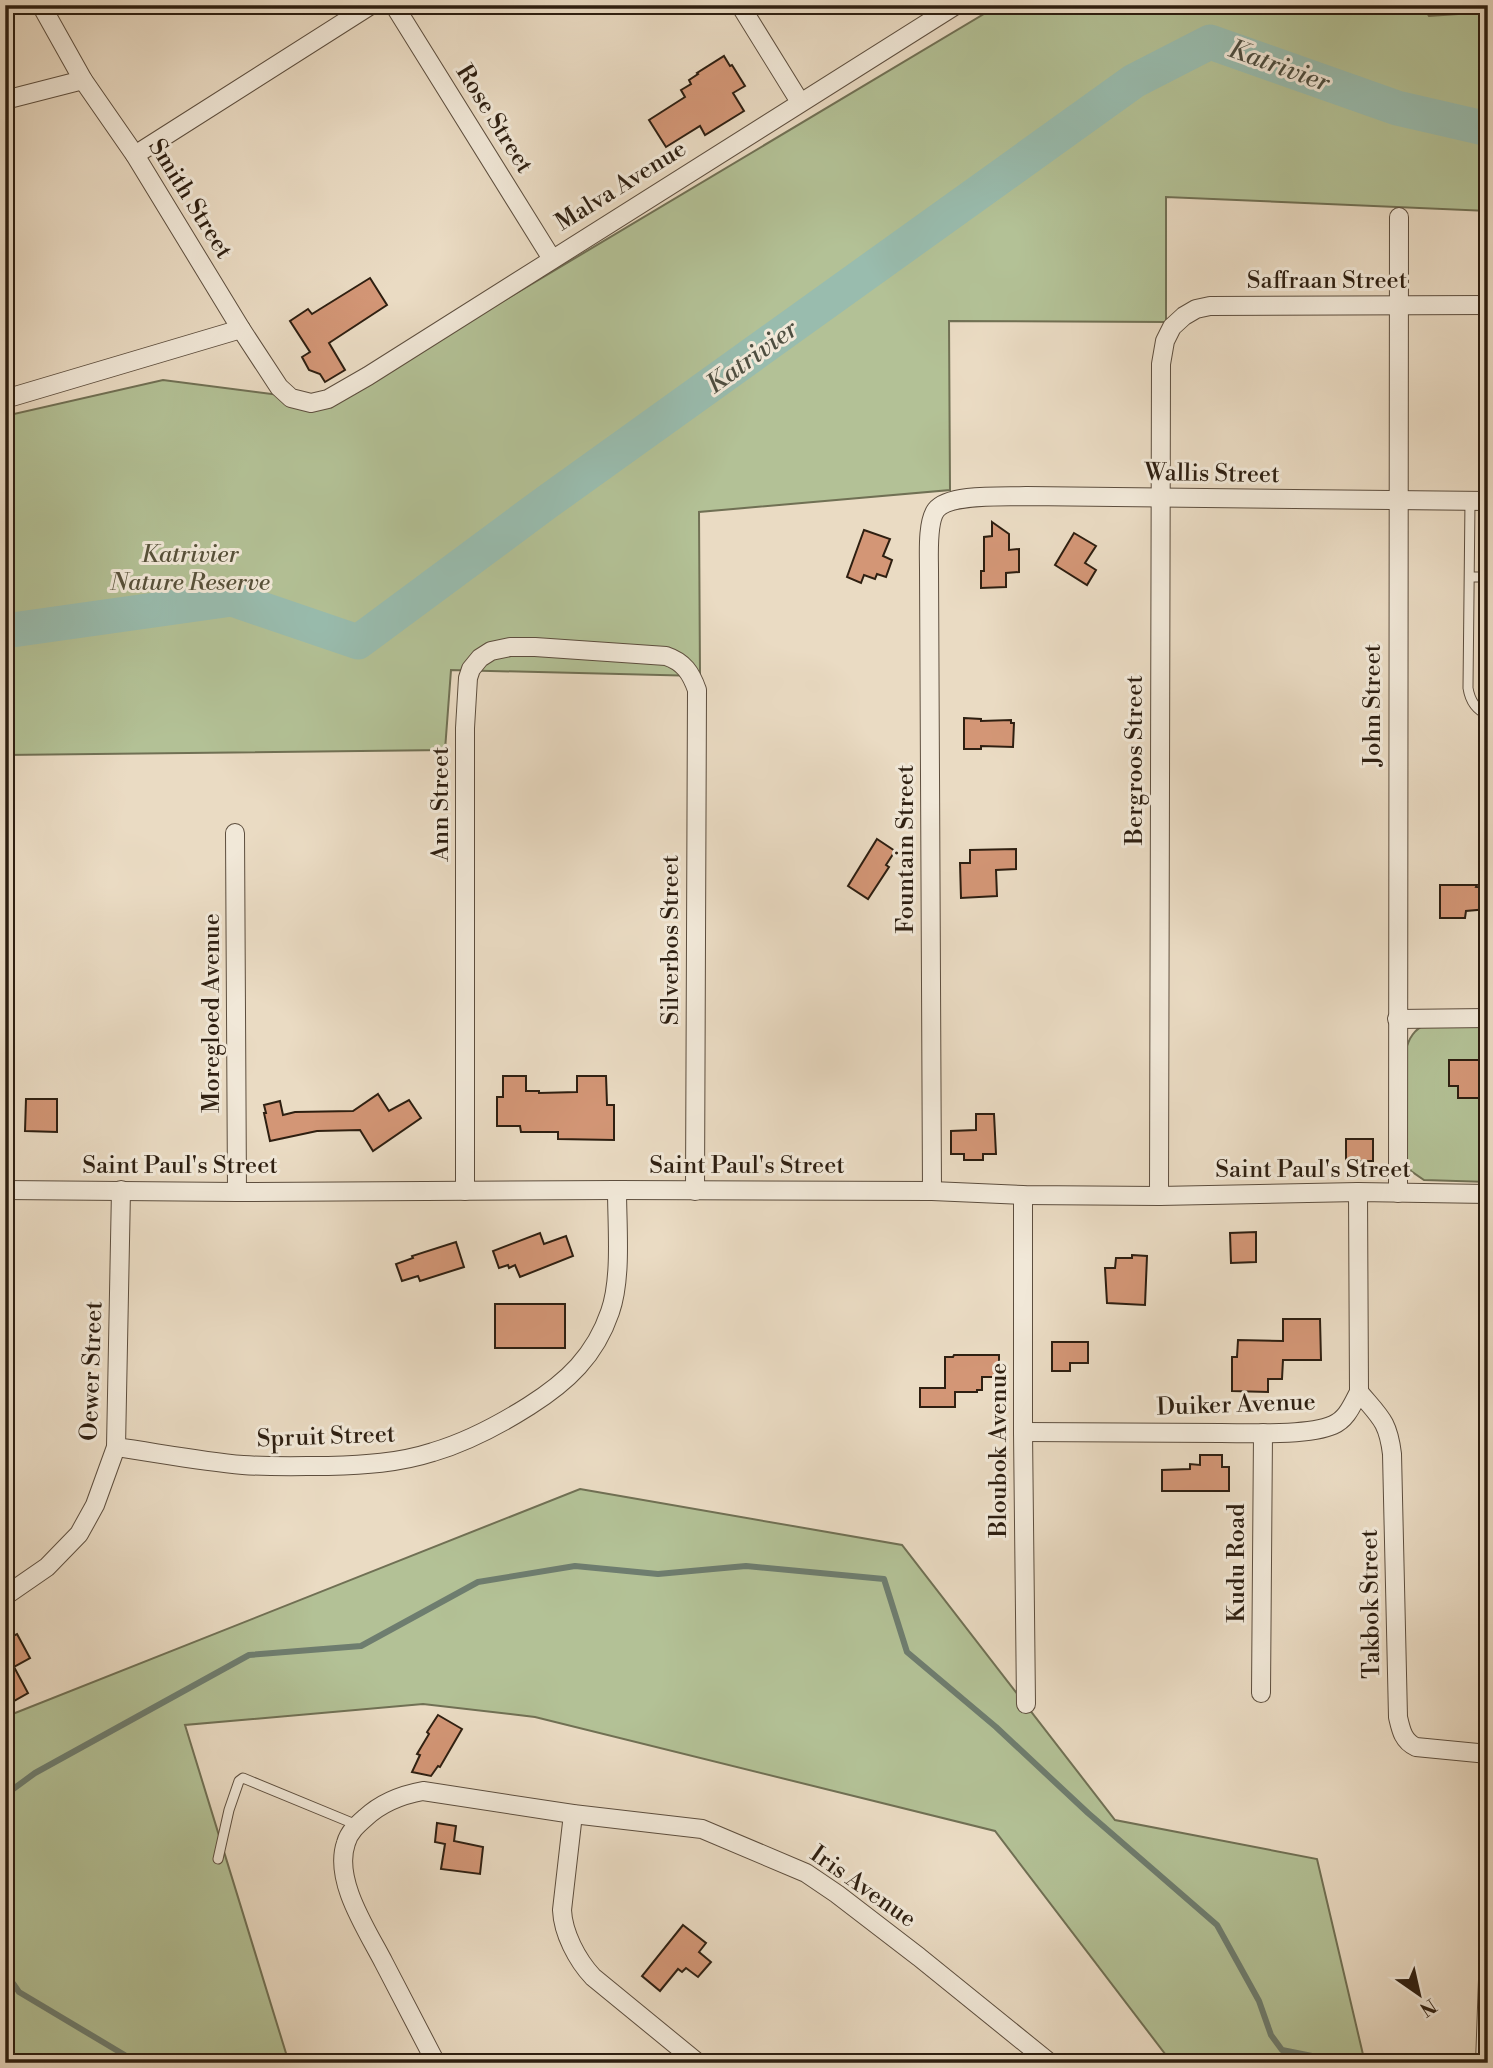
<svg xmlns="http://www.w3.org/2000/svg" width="1493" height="2068" font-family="'Libre Bodoni',serif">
  <rect width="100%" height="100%" fill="#eadbc3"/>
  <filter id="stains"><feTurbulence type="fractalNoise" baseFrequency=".00286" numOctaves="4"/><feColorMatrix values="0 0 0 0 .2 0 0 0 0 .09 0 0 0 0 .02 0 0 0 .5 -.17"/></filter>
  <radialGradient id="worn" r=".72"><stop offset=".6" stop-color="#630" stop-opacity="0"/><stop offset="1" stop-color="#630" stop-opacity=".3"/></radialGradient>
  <!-- green -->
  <g fill="#b3c196" stroke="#707054" stroke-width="2">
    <polygon points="999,5 1422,5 1429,16 1488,12 1488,211 1166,197 1166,322 949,321 950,490 699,512 700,676 451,670 445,750 5,755 5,416 163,380 334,402"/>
    <path d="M1428 1023H1488V1182L1424 1180 1411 1171 1407 1160V1046C1411 1034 1417 1028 1428 1023Z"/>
    <polygon points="580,1489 902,1545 1115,1820 1317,1859 1365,2063 1172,2063 995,1831 535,1717 423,1704 185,1725 289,2063 5,2063 5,1717"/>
  </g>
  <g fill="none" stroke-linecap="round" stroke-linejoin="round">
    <!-- stream -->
    <g stroke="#6e7d6f" stroke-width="6">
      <polyline points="5,1795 35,1773 249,1655 361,1646 478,1582 575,1566 658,1574 746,1566 884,1579 907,1652 996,1727 1088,1813 1217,1925 1259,2001 1271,2035 1282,2050 1312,2056 1321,2063"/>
      <polyline points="5,1972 19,1992 138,2063"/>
    </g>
    <!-- river -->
    <polyline stroke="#99bcae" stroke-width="35" points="5,631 232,599 358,642 547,502 1134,81 1210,42 1397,108 1488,129"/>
  </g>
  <!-- building -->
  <g fill="#d39676" stroke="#2e1f11" stroke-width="2">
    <polygon points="724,56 730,66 732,65 745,86 733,93 744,111 705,135 700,126 666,147 649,120 685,97 681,90 691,84 689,80 698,74 697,73"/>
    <polygon points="370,278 387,305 329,343 345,370 325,382 320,374 309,370 302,357 310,352 290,321 308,309 312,314"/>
    <polygon points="992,522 1009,534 1009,550 1019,549 1019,572 1006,573 1006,587 981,588 981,571 984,571 984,537 992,536"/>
    <polygon points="864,530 890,539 883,556 892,560 886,577 877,574 875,579 864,575 861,583 847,577"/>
    <polygon points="1074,533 1096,546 1085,563 1096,570 1087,585 1055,565"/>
    <polygon points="964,718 981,719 981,721 1011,720 1011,723 1014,723 1013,747 981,746 981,749 964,749"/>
    <polygon points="877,839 895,851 886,865 889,867 868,899 848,886"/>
    <polygon points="1016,849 1016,869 996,870 997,896 961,898 960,863 970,863 970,850"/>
    <polygon points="1440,885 1477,885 1476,887 1488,888 1488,909 1466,911 1465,918 1440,918"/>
    <polygon points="1449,1060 1488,1060 1488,1098 1458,1098 1458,1086 1449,1086"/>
    <polygon points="503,1076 526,1076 526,1091 539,1091 539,1093 577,1092 577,1076 606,1076 607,1105 614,1105 614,1140 558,1139 558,1132 521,1132 520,1126 497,1126 497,1097 503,1097"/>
    <polygon points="378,1094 389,1111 409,1100 421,1118 373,1151 360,1130 317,1131 270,1141 264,1113 266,1113 264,1105 280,1101 283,1115 295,1112 353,1111"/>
    <polygon points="26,1099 57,1099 57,1132 25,1131"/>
    <polygon points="976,1114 994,1114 996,1154 983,1154 983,1160 964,1160 964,1154 951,1154 951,1131 976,1130"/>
    <rect x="1346" y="1139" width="27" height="22"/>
    <polygon points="1256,1232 1256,1262 1231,1263 1230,1233"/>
    <polygon points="540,1233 544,1244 566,1236 573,1256 520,1277 515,1265 509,1268 508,1265 499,1268 493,1251"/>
    <polygon points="456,1242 464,1267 420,1281 418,1276 402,1281 396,1264 413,1258 412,1256"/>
    <polygon points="1132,1255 1147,1256 1145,1305 1107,1303 1105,1268 1115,1268 1116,1258 1132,1258"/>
    <rect x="495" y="1304" width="70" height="44"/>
    <polygon points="1283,1319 1320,1319 1321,1360 1283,1360 1282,1379 1268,1379 1268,1392 1232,1391 1232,1357 1237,1357 1238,1340 1283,1341"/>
    <polygon points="1052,1342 1088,1342 1088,1363 1070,1363 1070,1371 1052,1371"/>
    <polygon points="954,1355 999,1355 999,1377 982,1377 982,1390 977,1390 977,1392 955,1392 955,1407 920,1407 920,1388 945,1388 945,1357 953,1357"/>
    <polygon points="1200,1455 1222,1455 1222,1467 1229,1467 1229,1491 1162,1491 1162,1470 1190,1469 1190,1464 1200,1465"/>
    <polygon points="17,1634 30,1658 14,1667 28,1693 5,1706 5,1640"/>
    <polygon points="438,1715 462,1729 440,1767 438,1766 431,1776 412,1772 420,1755 417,1754 429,1734 427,1732"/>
    <polygon points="437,1823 456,1826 454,1841 483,1847 480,1874 441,1869 445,1844 435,1842"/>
    <polygon points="683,1925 706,1943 699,1952 711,1962 698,1977 686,1968 682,1972 678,1969 660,1991 642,1976"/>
  </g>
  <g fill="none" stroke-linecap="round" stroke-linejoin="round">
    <!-- lane casing -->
    <g stroke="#5d4e3e" stroke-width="11">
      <g id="lane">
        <path d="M1470 501 1468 688C1470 701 1476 710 1488 715"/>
        <polyline points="1470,577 1488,577"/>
        <polyline points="218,1859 229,1810 239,1781 243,1778 357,1825"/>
      </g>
    </g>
    <!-- street casing -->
    <g stroke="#5d4e3e" stroke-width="20">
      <g id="street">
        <polyline points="41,5 83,80 135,155 241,329 279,387 291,398 311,403 328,399 368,376 956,5"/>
        <polyline points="394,5 552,259"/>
        <polyline points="740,5 800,102"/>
        <polyline points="5,100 83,80"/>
        <polyline points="135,155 371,5"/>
        <polyline points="5,399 241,329"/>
        <polyline points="235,833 237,1192"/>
        <polyline points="1397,1019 1488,1018"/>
        <polyline points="5,1190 237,1192 617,1190 932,1191 1023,1195 1159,1196 1358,1192 1488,1194"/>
        <path d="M465 1191V728L468 678 471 669 480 658 491 651 510 647H535L666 656C684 662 691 673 697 690L695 1191"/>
        <path d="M932 1191 929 569C929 554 927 522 936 510 949 493 1005 497 1026 496L1488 501"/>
        <polyline points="1398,1193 1399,217"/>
        <polyline points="1023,1195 1023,1432 1026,1704"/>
        <polyline points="1159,1196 1161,364 1165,341 1172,327 1184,316 1196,309 1210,306 1488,305"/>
        <path d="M1359 1392C1380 1417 1388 1421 1392 1454L1398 1717C1401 1730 1403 1741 1416 1747L1488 1754"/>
        <path d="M1023 1432C1089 1432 1155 1433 1221 1433 1249 1433 1308 1436 1333 1425 1347 1419 1352 1405 1359 1392L1358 1192"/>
        <path d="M116 1447C158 1453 200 1461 243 1465 271 1467 300 1466 328 1466 364 1465 399 1463 433 1452 467 1442 499 1425 529 1406 567 1382 595 1356 610 1312 622 1278 617 1226 617 1190"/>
        <polyline points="5,1596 47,1567 79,1534 95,1505 116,1447 121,1190"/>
        <polyline points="1261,1693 1263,1433"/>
        <path d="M573 1814 562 1910C563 1933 577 1960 593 1977L698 2063"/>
        <path d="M436 2063C418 2029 401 1996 384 1963 367 1930 333 1880 346 1843 349 1832 357 1825 365 1818 381 1803 401 1795 423 1791L573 1814 702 1829 806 1873 837 1894 919 1957 1050 2063"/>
        <polyline points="1485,2063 1488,1980"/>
      </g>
    </g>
    <!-- lane -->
    <use href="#lane" stroke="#f1e8d8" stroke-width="9"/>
    <!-- street -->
    <use href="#street" stroke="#f1e8d8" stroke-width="18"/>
  </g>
  <g text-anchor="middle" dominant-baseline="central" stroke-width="6" stroke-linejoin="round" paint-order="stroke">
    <!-- street labels -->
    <g font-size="24" fill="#2e1f11" stroke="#f1e8d8">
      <text transform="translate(494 119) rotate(58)">Rose Street</text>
      <text transform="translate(621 186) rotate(-32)">Malva Avenue</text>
      <text transform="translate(190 199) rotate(58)">Smith Street</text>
      <text x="1327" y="281">Saffraan Street</text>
      <text transform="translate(1212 474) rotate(1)">Wallis Street</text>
      <text transform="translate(1373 705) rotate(-90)">John Street</text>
      <text transform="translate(1135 760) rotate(-90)">Bergroos Street</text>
      <text transform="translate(441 804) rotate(-90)">Ann Street</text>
      <text transform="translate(906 849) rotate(-90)">Fountain Street</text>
      <text transform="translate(671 940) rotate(-90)">Silverbos Street</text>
      <text transform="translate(212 1013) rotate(-90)">Moregloed Avenue</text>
      <text x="180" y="1166">Saint Paul's Street</text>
      <text x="747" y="1166">Saint Paul's Street</text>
      <text x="1313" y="1170">Saint Paul's Street</text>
      <text transform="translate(92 1371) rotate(-88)">Oewer Street</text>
      <text transform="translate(1236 1405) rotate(-2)">Duiker Avenue</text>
      <text transform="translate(326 1437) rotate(-2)">Spruit Street</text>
      <text transform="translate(999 1450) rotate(-90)">Bloubok Avenue</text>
      <text transform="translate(1237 1563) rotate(-90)">Kudu Road</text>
      <text transform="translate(1371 1604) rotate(-91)">Takbok Street</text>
      <text transform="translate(863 1887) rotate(35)">Iris Avenue</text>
    </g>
    <!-- park labels -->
    <g font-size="24" font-style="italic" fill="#565039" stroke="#f1e8d8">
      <text x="190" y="555">Katrivier<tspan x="190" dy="28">Nature Reserve</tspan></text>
    </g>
    <!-- water labels -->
    <g font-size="26" font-style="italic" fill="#4e4e40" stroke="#f1e8d8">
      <text transform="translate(1279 66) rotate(20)">Katrivier</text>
      <text transform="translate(752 357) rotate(-36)">Katrivier</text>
    </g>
  </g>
  <!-- margin -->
  <rect width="1493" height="2068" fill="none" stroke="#eadbc3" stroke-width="28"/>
  <rect x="7" y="7" width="1479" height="2054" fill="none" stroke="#2e1f11" stroke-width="3.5"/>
  <rect x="14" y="14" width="1465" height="2040" fill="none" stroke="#2e1f11" stroke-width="2"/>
  <!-- north arrow -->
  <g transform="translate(1419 1994) rotate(146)" stroke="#f1e8d8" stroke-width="5" paint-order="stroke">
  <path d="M0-5L12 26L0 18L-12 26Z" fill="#2e1f11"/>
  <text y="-10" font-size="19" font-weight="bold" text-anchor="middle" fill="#2e1f11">N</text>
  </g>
  <rect width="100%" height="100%" filter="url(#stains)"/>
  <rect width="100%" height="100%" fill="url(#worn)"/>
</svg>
